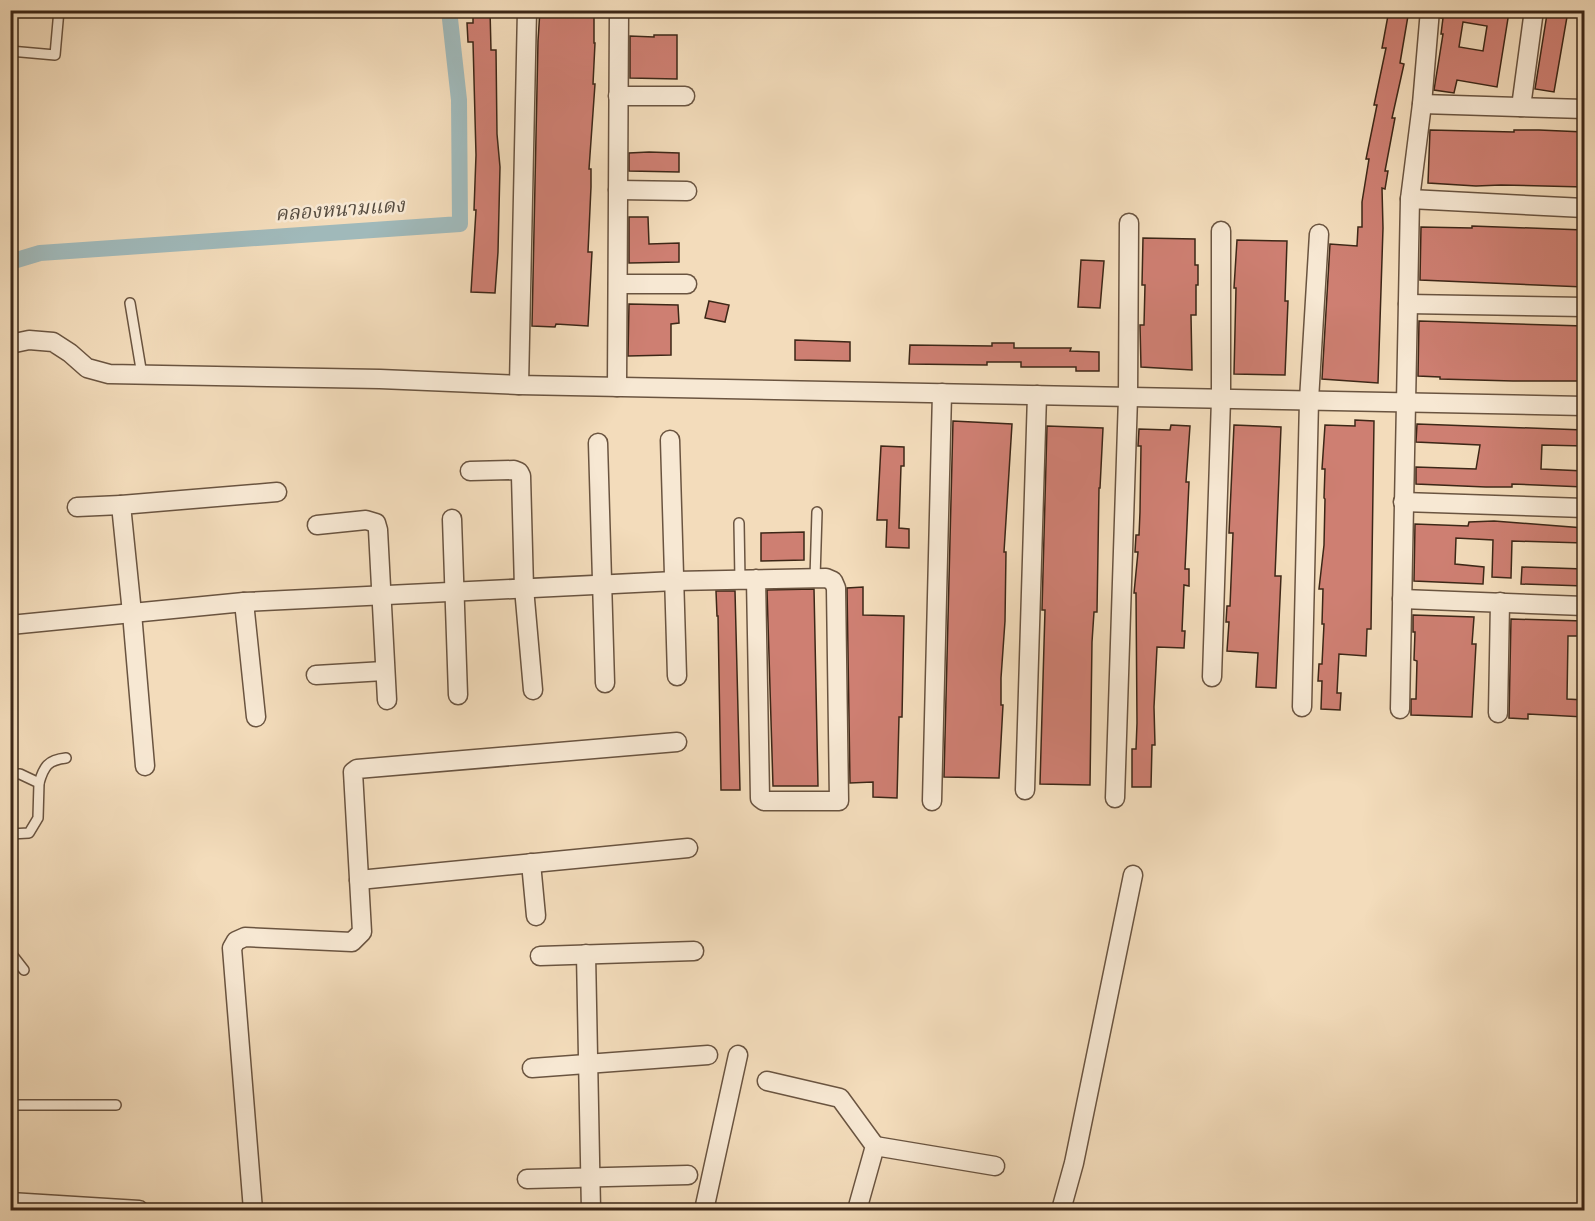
<svg xmlns="http://www.w3.org/2000/svg" width="1595" height="1221" font-family="Vollkorn,'Noto Serif Thai',serif">
  <rect width="100%" height="100%" fill="#f3dcbb"/>
  <filter id="stains"><feTurbulence type="fractalNoise" baseFrequency=".00333" numOctaves="4"/><feColorMatrix values="0 0 0 0 .2 0 0 0 0 .09 0 0 0 0 .02 0 0 0 .5 -.17"/></filter>
  <radialGradient id="worn" r=".72"><stop offset=".6" stop-color="#630" stop-opacity="0"/><stop offset="1" stop-color="#630" stop-opacity=".3"/></radialGradient>
  <g fill="none" stroke-linecap="round" stroke-linejoin="round">
    <!-- canal -->
    <polyline stroke="#a0b9ba" stroke-width="16" points="10,262 40,253 460,224 459,100 449,10"/>
  </g>
  <!-- building -->
  <g fill="#ce7f72" stroke="#3d2717" stroke-width="1.5" fill-rule="evenodd">
    <polygon points="473,10 490,10 491,50 496,50 497,134 500,167 498,252 495,293 471,292 476,210 474,210 476,155 473,42 468,42 467,23 473,23"/>
    <polygon points="540,10 594,10 594,43 595,43 593,84 595,84 589,169 591,169 591,187 588,252 592,252 588,326 556,324 555,327 532,326 538,41"/>
    <polygon points="1389,10 1409,10 1400,63 1404,64 1392,118 1395,118 1385,171 1388,171 1385,189 1382,188 1383,228 1378,383 1322,379 1330,244 1357,246 1358,227 1362,227 1362,202 1369,159 1366,159 1377,105 1374,105 1386,48 1382,48"/>
    <path d="M1441 10 1509 12 1497 87 1457 80 1454 93 1434 90 1443 34H1441L1443 18H1441ZM1463 22 1487 26 1483 51 1459 47Z"/>
    <polygon points="1547,14 1567,17 1554,92 1535,89"/>
    <polygon points="654,35 677,35 677,79 630,78 630,36 654,37"/>
    <polygon points="1430,130 1514,132 1514,130 1539,130 1584,132 1584,187 1501,185 1476,186 1428,183"/>
    <polygon points="649,152 679,153 679,172 629,171 629,153"/>
    <polygon points="629,217 648,217 649,244 679,243 679,262 629,263"/>
    <polygon points="1472,226 1584,230 1584,287 1420,280 1421,227 1472,228"/>
    <polygon points="1143,238 1195,239 1195,265 1198,265 1198,285 1196,285 1196,315 1191,315 1192,370 1141,367 1140,325 1144,325 1145,285 1142,285"/>
    <polygon points="1237,240 1287,241 1285,301 1288,301 1285,375 1234,374 1236,288 1234,288"/>
    <polygon points="1081,260 1104,261 1100,308 1078,307"/>
    <polygon points="709,301 729,305 725,322 705,318"/>
    <polygon points="629,304 678,305 679,323 671,324 671,355 628,356"/>
    <polygon points="1419,321 1584,326 1584,381 1513,381 1440,379 1440,377 1418,376"/>
    <polygon points="795,340 850,342 850,361 795,360"/>
    <polygon points="992,343 1014,343 1014,348 1071,348 1070,351 1099,352 1099,371 1076,371 1076,367 1021,367 1021,362 987,362 987,365 909,364 910,345 992,346"/>
    <polygon points="1355,420 1374,421 1371,629 1367,629 1366,656 1339,654 1337,693 1341,693 1340,710 1321,709 1322,681 1318,681 1319,664 1322,664 1324,624 1322,624 1323,589 1319,589 1324,545 1325,499 1324,498 1325,469 1322,469 1325,425 1355,426"/>
    <polygon points="953,421 1012,424 1004,552 1006,552 1005,621 1001,678 1001,705 1003,705 999,778 944,777"/>
    <polygon points="1417,424 1584,430 1584,446 1542,445 1541,469 1584,471 1584,487 1512,484 1512,487 1486,487 1416,484 1416,467 1476,469 1480,445 1416,442"/>
    <polygon points="1171,425 1190,426 1186,482 1189,482 1185,569 1189,569 1189,586 1184,585 1182,631 1185,631 1184,648 1157,647 1154,707 1155,745 1152,745 1151,787 1132,787 1132,749 1136,749 1137,723 1136,593 1134,593 1138,552 1135,552 1136,535 1139,535 1140,512 1141,446 1138,446 1139,429 1170,430"/>
    <polygon points="1234,425 1281,427 1275,576 1281,576 1276,688 1256,687 1258,653 1227,651 1229,622 1226,622 1227,606 1230,606 1233,533 1229,533"/>
    <polygon points="1047,426 1103,428 1100,488 1099,488 1097,612 1094,612 1092,642 1090,785 1040,784 1045,610 1042,610"/>
    <polygon points="881,446 904,447 904,466 901,466 899,528 909,529 909,548 886,547 887,520 877,520"/>
    <polygon points="1494,521 1584,528 1584,543 1512,541 1511,578 1492,577 1493,540 1456,538 1455,564 1484,567 1483,584 1414,581 1415,524 1468,526 1469,522"/>
    <polygon points="804,532 804,560 761,561 761,533"/>
    <polygon points="1522,567 1584,569 1584,586 1521,584"/>
    <polygon points="863,587 863,615 904,616 902,717 899,717 897,798 873,797 873,782 850,783 847,588"/>
    <polygon points="814,589 818,786 773,786 767,590"/>
    <polygon points="716,591 735,591 740,790 721,790 718,616 717,616"/>
    <polygon points="1413,615 1474,617 1472,644 1476,644 1472,717 1411,715 1411,699 1416,699 1417,661 1414,660 1415,632 1413,632"/>
    <polygon points="1511,619 1584,621 1584,636 1568,636 1567,699 1584,700 1584,717 1528,714 1528,719 1509,718"/>
  </g>
  <g fill="none" stroke-linecap="round" stroke-linejoin="round">
    <!-- service casing -->
    <g stroke="#6a5440" stroke-width="12">
      <g id="service">
        <polyline points="10,51 55,55 59,10"/>
        <polyline points="130,303 142,375"/>
        <polyline points="739,523 740,580"/>
        <polyline points="815,578 817,512"/>
        <polyline points="10,774 20,774 39,783 38,818 29,833 10,834"/>
        <path d="M39 783C44 766 48 760 66 758"/>
        <polyline points="10,952 24,970"/>
        <polyline points="10,1105 116,1105"/>
      </g>
    </g>
    <!-- minor casing -->
    <g stroke="#6a5440" stroke-width="21">
      <g id="minor">
        <polyline points="618,96 685,96"/>
        <polyline points="1422,104 1584,109"/>
        <polyline points="1521,107 1534,10"/>
        <polyline points="618,190 687,191"/>
        <polyline points="1410,199 1584,208"/>
        <polyline points="618,284 687,284"/>
        <polyline points="1408,304 1584,307"/>
        <polyline points="10,344 29,340 53,342 70,353 87,368 109,374 380,379 519,385 1584,406"/>
        <polyline points="519,385 527,10"/>
        <polyline points="617,387 619,10"/>
        <polyline points="670,440 677,676"/>
        <polyline points="598,443 605,683"/>
        <polyline points="470,471 514,470 519,472 521,476 524,588 533,690"/>
        <polyline points="1403,502 1584,508"/>
        <polyline points="77,507 121,505"/>
        <polyline points="452,519 458,695"/>
        <polyline points="317,525 366,520 376,523 378,530 387,700"/>
        <polyline points="1402,599 1584,606"/>
        <polyline points="244,602 256,717"/>
        <polyline points="10,625 244,602 675,581 826,578 833,581 836,588 839,801 764,801 760,798 756,579"/>
        <polyline points="316,675 384,671"/>
        <polyline points="1212,677 1221,399 1221,231"/>
        <polyline points="1302,707 1309,400 1319,234"/>
        <polyline points="1400,709 1410,199 1422,104 1430,10"/>
        <polyline points="1498,713 1500,602"/>
        <polyline points="145,766 132,613 121,505 277,492"/>
        <polyline points="1025,790 1037,395"/>
        <polyline points="1115,798 1128,397 1129,223"/>
        <polyline points="932,801 942,393"/>
        <polyline points="531,863 536,916"/>
        <polyline points="359,880 688,848"/>
        <polyline points="586,954 591,1210"/>
        <polyline points="540,956 694,951"/>
        <polyline points="532,1068 708,1055"/>
        <polyline points="767,1081 840,1098 875,1146 857,1210"/>
        <polyline points="875,1146 995,1166"/>
        <polyline points="527,1179 688,1175"/>
        <polyline points="10,1202 139,1210"/>
        <polyline points="253,1210 232,948 236,941 245,937 352,942 362,932 353,772 357,769 677,742"/>
        <polyline points="704,1210 738,1055"/>
        <polyline points="1061,1210 1074,1163 1133,875"/>
      </g>
    </g>
    <!-- service -->
    <use href="#service" stroke="#f7e8d3" stroke-width="9"/>
    <!-- minor -->
    <use href="#minor" stroke="#f7e8d3" stroke-width="18"/>
  </g>
  <g text-anchor="middle" dominant-baseline="central" stroke-width="5" stroke-linejoin="round" paint-order="stroke">
    <!-- water labels -->
    <g font-size="20" font-style="italic" fill="#564c40" stroke="#f7e8d3">
      <text transform="translate(340 211) rotate(-4)">คลองหนามแดง</text>
    </g>
  </g>
  <!-- margin -->
  <rect width="1595" height="1221" fill="none" stroke="#f3dcbb" stroke-width="36"/>
  <rect x="12" y="12" width="1571" height="1197" fill="none" stroke="#3d2717" stroke-width="3"/>
  <rect x="18" y="18" width="1559" height="1185" fill="none" stroke="#3d2717" stroke-width="1.5"/>
  <rect width="100%" height="100%" filter="url(#stains)"/>
  <rect width="100%" height="100%" fill="url(#worn)"/>
</svg>
